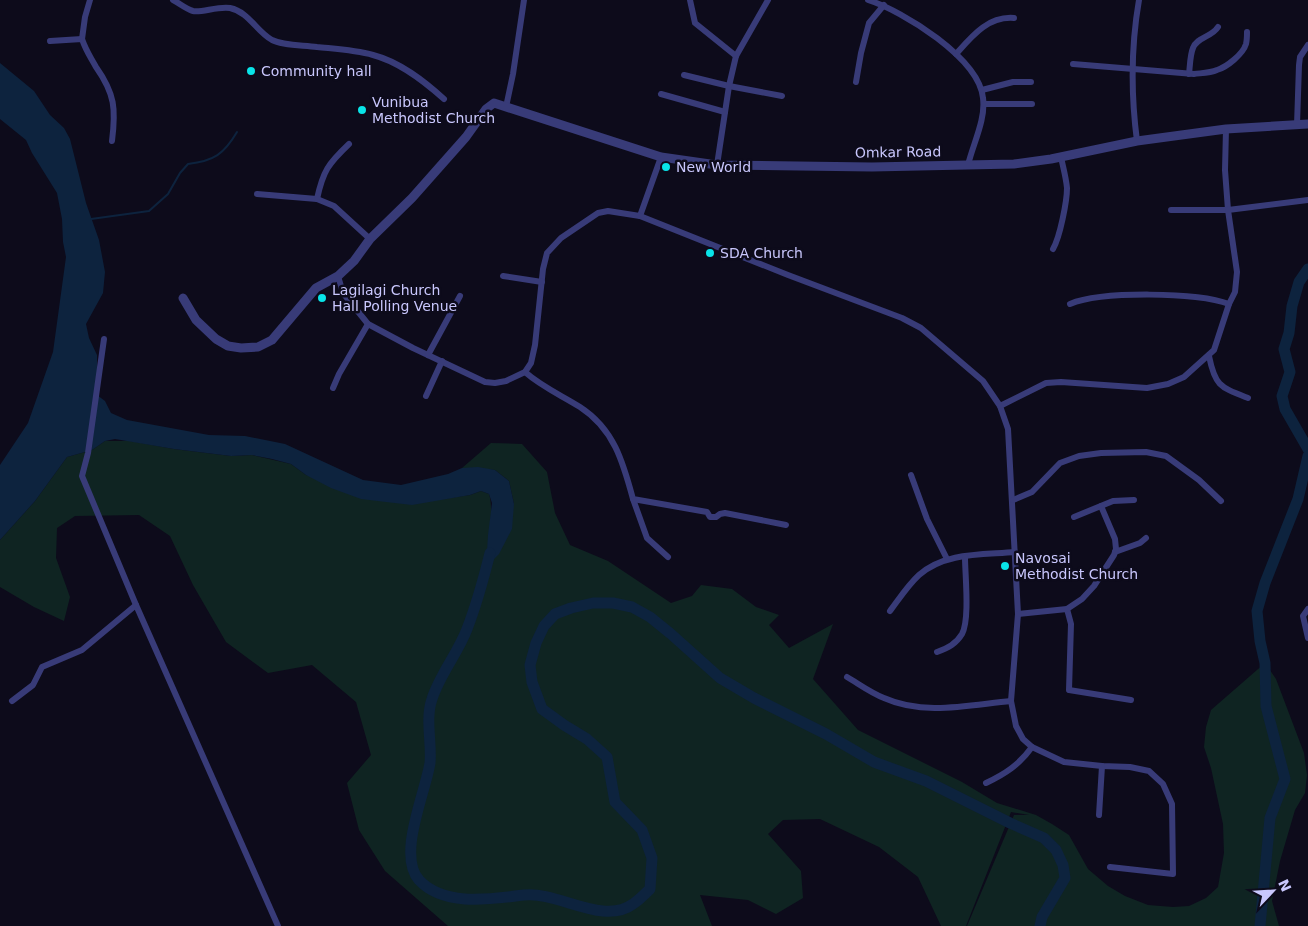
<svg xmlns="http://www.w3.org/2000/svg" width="1308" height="926" font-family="'DejaVu Sans',sans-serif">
  <rect width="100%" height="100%" fill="#0d0b1b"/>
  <!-- green -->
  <path fill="#0f2422" d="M105 441H130L174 449 231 456 252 455 291 464 306 475 442 499 470 495 481 491 489 494C495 512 486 546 487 567L514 504 509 481 495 470 462 468 491 443 522 444 547 472 555 513 570 545 608 561 671 603 692 596 701 585 732 589 756 607 779 615 769 625 789 648 833 624 813 679 858 730 962 782 997 803 1036 815 1052 824 1069 835 1088 869 1108 886 1125 896 1148 905 1173 907 1189 906 1206 898 1218 887 1224 853 1223 824 1211 768 1204 747 1206 727 1211 710 1265 663 1276 679 1304 753 1307 775 1305 793 1295 810 1280 861 1272 901 1279 926H967L1014 815H1029L1011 812 966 926H941L918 877 879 847 820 819 783 820 768 834 801 871 803 898 776 914 748 900 700 895 712 926H448L385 871 359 830 347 783 371 755 356 702 312 665 268 673 226 642 193 585 170 536 139 515 75 516 57 528 56 558 70 597 64 621 34 607 0 587V540L35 501 67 457 92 450Z"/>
  <!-- water -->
  <polygon fill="#0d233e" points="0,63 34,91 50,115 64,128 70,139 86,203 99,240 105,272 103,293 86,324 89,338 97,355 97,395 105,401 111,413 127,420 209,435 245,436 285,444 363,480 401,485 448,474 462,468 478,467 495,470 509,481 514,504 512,529 499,554 486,567 488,535 492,503 489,494 481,491 470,495 412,505 386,502 361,499 331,488 306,475 291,464 272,459 252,455 231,456 174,449 115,439 105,441 92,450 67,457 35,501 0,540 0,465 28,423 53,352 66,257 63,242 62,219 57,193 32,153 26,140 0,119"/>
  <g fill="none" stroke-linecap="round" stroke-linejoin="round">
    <!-- stream -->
    <path stroke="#0d233e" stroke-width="2" d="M91 219 149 211 168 194 180 173 188 164C214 161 224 154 237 132"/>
    <!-- river -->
    <g stroke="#0d233e" stroke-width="11">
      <polyline points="1308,269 1299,282 1292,306 1289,333 1284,349 1290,372 1282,396 1285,409 1308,449"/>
      <path d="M490 553C484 577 476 606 467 629 458 653 440 674 432 699 425 719 432 743 430 763 425 794 397 855 419 880 444 907 491 899 524 895 558 891 603 926 633 904 639 900 645 894 650 889L652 858 642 830 615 802 607 757 587 739 564 725 542 709 532 682 530 665 536 643 544 626 555 614 571 608 593 603H613L632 607 650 617 671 634 720 678 754 698 826 734 874 762 926 781 1010 823 1044 838 1056 850 1063 865 1065 878 1042 917 1040 926"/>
      <polyline points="1260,926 1270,818 1285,779 1266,706 1265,663 1260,641 1257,611 1265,583 1298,499 1308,456"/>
    </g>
    <!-- minor -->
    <g stroke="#383b78" stroke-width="6">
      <path d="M173 0C179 3 186 9 193 11 201 13 218 6 230 8 249 12 256 31 272 40 284 46 303 45 317 47 336 49 355 50 373 55 400 62 424 81 444 99"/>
      <polyline points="690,0 695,23 736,56"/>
      <path d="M868 0C903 11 979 58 983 98 986 119 973 144 968 165"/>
      <polyline points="82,39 85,17 90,0"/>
      <path d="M50 41 82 39C86 51 90 56 96 67 115 94 116 109 112 141"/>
      <path d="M956 54C972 36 988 16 1014 18"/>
      <path d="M1073 64 1194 74C1202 73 1210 73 1217 70 1227 67 1243 54 1246 44 1247 40 1247 35 1247 32"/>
      <path d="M1189 74C1190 66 1190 55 1193 48 1197 37 1212 37 1218 27"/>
      <polyline points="684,75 729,86 782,96"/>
      <polyline points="856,82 861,53 869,23 884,5"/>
      <polyline points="982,90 1013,82 1031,82"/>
      <polyline points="661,94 725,112"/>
      <polyline points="984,104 1032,104"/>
      <polyline points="506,107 513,74 524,0"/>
      <polyline points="1297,125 1299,65 1300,57 1308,45"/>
      <path d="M1137 141C1131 95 1131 46 1139 0"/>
      <polyline points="717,165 729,86 736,56 768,0"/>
      <polyline points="257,194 317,199 334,206 370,239"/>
      <path d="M317 199C323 171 328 164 349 144"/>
      <polyline points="1171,210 1228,210 1225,170 1226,129"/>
      <polyline points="640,216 661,157"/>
      <path d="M1053 249C1060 237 1067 201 1067 188 1066 177 1063 167 1061 157"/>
      <polyline points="338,276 343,293 368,324 413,348 485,382 495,383 506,381 525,372 531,363 535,345 543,269 547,253 561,238 598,213 608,211 640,216 788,275 902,318 921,328 983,381 1000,406 1008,429 1018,614 1011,701 1016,726 1023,739 1032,747 1064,762 1102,766 1130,767 1149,771 1163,784 1172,804 1173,874 1110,867"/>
      <polyline points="503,276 542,282"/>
      <path d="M1070 304C1101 291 1198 292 1229 304"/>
      <polyline points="104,339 88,453 82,476 136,605 278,926"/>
      <polyline points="428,355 460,296"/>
      <path d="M1209 356C1215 386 1220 387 1248 398"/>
      <path d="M525 372C542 387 561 395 580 407 614 429 623 462 633 499L707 512 710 517H716L720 514 725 513 786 525"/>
      <polyline points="333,388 339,374 368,324"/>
      <polyline points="426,396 442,361"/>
      <polyline points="1000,406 1046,383 1061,382 1147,388 1168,384 1184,377 1214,350 1229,304 1235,292 1237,272 1228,210 1308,200"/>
      <polyline points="911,475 927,519 947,559"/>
      <polyline points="633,499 647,538 668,557"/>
      <polyline points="1013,500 1032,492 1060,463 1079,456 1101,453 1146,452 1166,456 1199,480 1221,501"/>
      <polyline points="1074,517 1113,501 1134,500"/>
      <polyline points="1115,552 1140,543 1146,538"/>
      <polyline points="1067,609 1071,624 1069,690 1131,700"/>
      <polyline points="1308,609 1303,616 1308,638"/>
      <path d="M890 611C899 599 908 585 919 575 945 552 983 555 1015 552"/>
      <polyline points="1018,614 1067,609 1082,599 1094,586 1114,555 1116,549 1115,539 1101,506"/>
      <path d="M937 652C948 648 956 644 962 634 970 619 965 575 965 557"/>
      <path d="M847 677C859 684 871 693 884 698 924 716 969 705 1011 701"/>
      <polyline points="12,701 33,685 42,667 82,650 136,605"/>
      <path d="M986 783C1005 774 1019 765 1032 747"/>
      <polyline points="1099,815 1102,766"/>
    </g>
    <!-- tertiary -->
    <polyline stroke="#383b78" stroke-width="9" points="183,298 196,320 216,339 228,346 241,348 258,347 272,340 316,288 338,276 354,261 370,239 412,198 466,137 486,109 494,103 661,157 717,165 872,167 1014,164 1051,159 1137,141 1226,129 1308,124"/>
  </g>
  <!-- markers -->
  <g fill="#09e4e8" stroke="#0d0b1b" stroke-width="2">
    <circle cx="251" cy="71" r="5"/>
    <circle cx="362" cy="110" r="5"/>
    <circle cx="666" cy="167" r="5"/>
    <circle cx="710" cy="253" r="5"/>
    <circle cx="322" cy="298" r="5"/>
    <circle cx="1005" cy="566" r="5"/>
  </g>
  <g text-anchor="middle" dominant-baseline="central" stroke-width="5" stroke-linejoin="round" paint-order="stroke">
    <!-- poi labels -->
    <g font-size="14" fill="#c9c7fd" stroke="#0d0b1b" text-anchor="start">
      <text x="261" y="71">Community hall</text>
      <text x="372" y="102">Vunibua<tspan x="372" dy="16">Methodist Church</tspan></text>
      <text x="676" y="167">New World</text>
      <text x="720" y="253">SDA Church</text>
      <text x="332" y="290">Lagilagi Church<tspan x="332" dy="16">Hall Polling Venue</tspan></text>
      <text x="1015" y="558">Navosai<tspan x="1015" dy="16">Methodist Church</tspan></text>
    </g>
    <!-- street labels -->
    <g font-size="14" fill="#c9c7fd" stroke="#0d0b1b">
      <text transform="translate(898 152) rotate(-1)">Omkar Road</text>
    </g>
  </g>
  <!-- north arrow -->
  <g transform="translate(1273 891) rotate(65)" stroke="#0d0b1b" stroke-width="4" paint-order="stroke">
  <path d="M0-4L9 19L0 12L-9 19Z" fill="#c9c7fd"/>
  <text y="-8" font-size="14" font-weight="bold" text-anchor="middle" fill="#c9c7fd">N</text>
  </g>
</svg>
